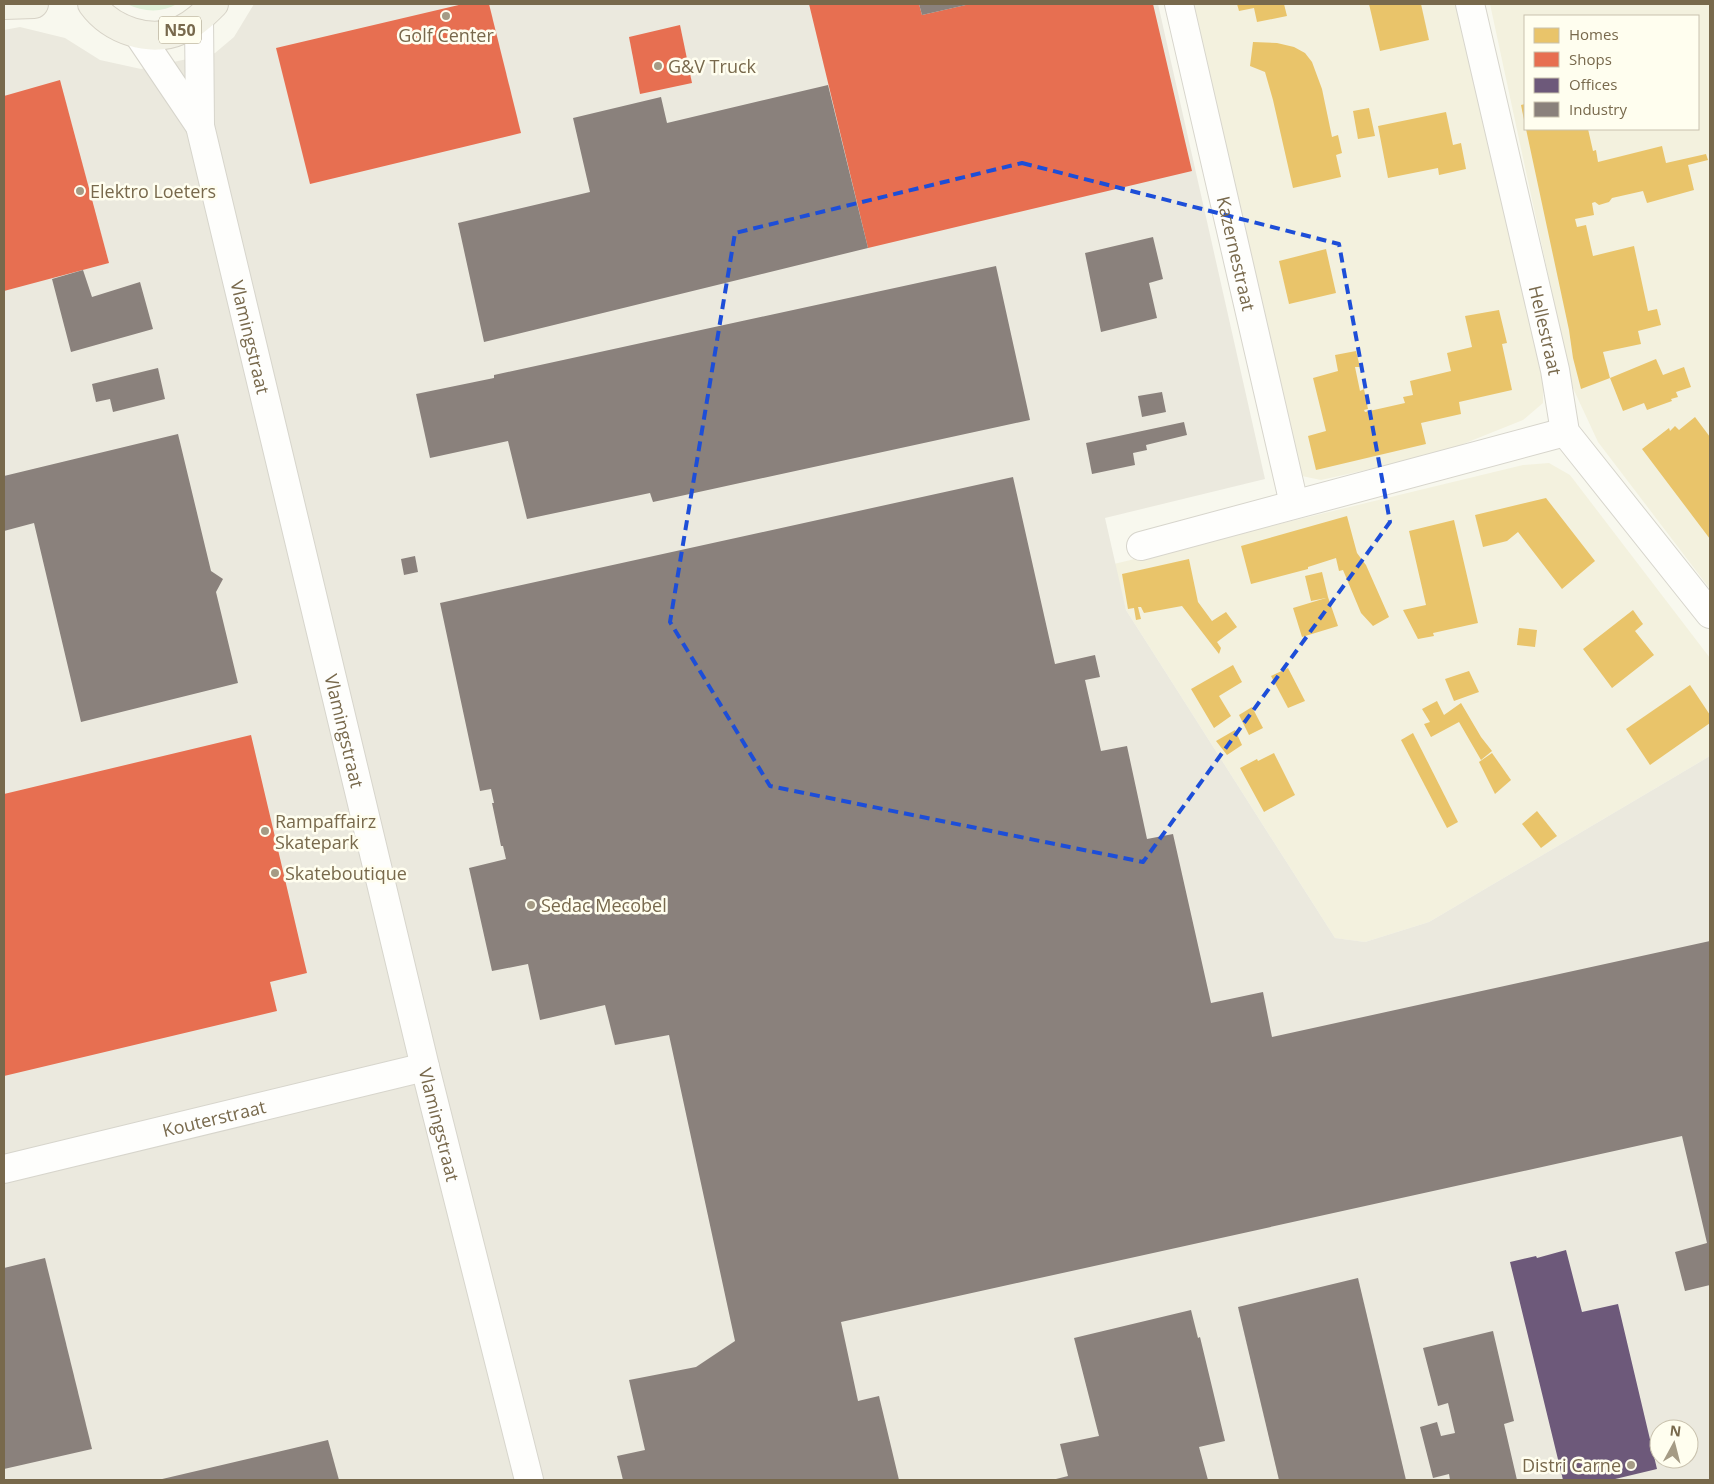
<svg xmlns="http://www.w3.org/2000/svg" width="1714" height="1484" font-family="'Open Sans',sans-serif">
  <rect width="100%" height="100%" fill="#f8f8ee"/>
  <!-- residential -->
  <g fill="#f3f1de" fill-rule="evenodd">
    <polygon points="1192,4 1458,4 1543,379 1543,403 1523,420 1438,454 1321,480 1297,475"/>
    <path d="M1490 4H1710V589L1598 442 1572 386ZM1525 16H1698V129H1525Z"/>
    <polygon points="1549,463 1570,475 1710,658 1710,756 1429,922 1365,942 1335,938 1126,610 1114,564 1523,465"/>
  </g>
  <!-- industrial -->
  <path fill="#ebe9de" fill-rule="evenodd" d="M254 4H1158L1265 479 1105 518 1126 610 1335 938 1365 942 1429 922 1710 756V1480H4V30L20 27 65 38 100 60 141 69 215 53 234 37ZM1659 1429H1689V1459H1659Z"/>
  <!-- green -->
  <path fill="#dff1d8" d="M127 4H177C162 13 143 12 127 4Z"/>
  <!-- homes -->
  <g fill="#e9c46a">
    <polygon points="1237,4 1284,4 1287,16 1257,22 1254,8 1239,11"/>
    <polygon points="1369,4 1421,4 1429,40 1380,51"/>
    <polygon points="1253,42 1277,43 1294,47 1305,53 1312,62 1322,89 1332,137 1338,135 1342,153 1336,155 1341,177 1293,188 1273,100 1265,72 1250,66"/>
    <polygon points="1525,104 1525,120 1524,120 1521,105"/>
    <polygon points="1369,108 1375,136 1358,139 1353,111"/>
    <polygon points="1446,112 1453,145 1461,143 1466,169 1439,175 1438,168 1388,178 1378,126"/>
    <polygon points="1526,129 1588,129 1593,151 1596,150 1598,162 1662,146 1666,163 1706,154 1708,160 1688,165 1694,190 1647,203 1643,191 1612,198 1609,202 1599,205 1595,202 1592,203 1594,215 1575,219 1577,227 1586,225 1593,256 1634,246 1648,311 1657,309 1661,325 1638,331 1641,344 1603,352 1610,378 1656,359 1663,375 1684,367 1691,387 1676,392 1678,397 1671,399 1672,401 1647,410 1644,403 1623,411 1610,378 1581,389 1573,358 1569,330"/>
    <polygon points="1326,249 1336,293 1289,304 1279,261"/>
    <polygon points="1499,310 1507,343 1502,344 1512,390 1459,402 1461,414 1421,423 1426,444 1316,470 1308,436 1326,431 1313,378 1338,371 1335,355 1356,351 1360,367 1355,367 1360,391 1364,389 1368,409 1364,410 1365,412 1405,403 1403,397 1413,395 1410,381 1451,371 1447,353 1472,347 1465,316"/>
    <polygon points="1695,417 1710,437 1710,539 1642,449 1669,428 1670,431 1675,426 1679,430"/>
    <polygon points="1546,498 1595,561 1562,589 1518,532 1507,541 1483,547 1475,515"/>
    <polygon points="1347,516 1357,553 1366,565 1389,617 1373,626 1361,613 1343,570 1339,571 1336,558 1308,567 1308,569 1251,584 1241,546"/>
    <polygon points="1454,520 1478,623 1433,633 1434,636 1418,639 1403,610 1426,605 1409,531"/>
    <polygon points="1189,559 1198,602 1212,621 1226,612 1237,627 1217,642 1221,648 1219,654 1182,606 1144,613 1141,607 1138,607 1141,619 1136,620 1134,608 1128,609 1122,574"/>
    <polygon points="1322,572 1328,597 1338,626 1302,637 1293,608 1326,598 1311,601 1305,576"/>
    <polygon points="1633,610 1643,624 1635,631 1654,655 1612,688 1583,649"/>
    <polygon points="1519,628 1537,630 1535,647 1517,645"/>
    <polygon points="1233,665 1242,682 1219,696 1231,716 1214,728 1191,689"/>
    <polygon points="1288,668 1305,701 1288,708 1271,676"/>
    <polygon points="1469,671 1479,692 1454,701 1445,679"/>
    <polygon points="1690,685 1710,715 1710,723 1650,765 1626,729"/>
    <polygon points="1437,701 1444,715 1461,703 1481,737 1492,751 1481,760 1459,722 1431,737 1424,724 1430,722 1422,709"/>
    <polygon points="1252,707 1263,728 1249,735 1239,715"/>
    <polygon points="1235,730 1242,745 1227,755 1216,741"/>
    <polygon points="1413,733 1458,822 1447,828 1401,740"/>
    <polygon points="1274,753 1295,795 1264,812 1240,768 1257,759 1258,761"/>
    <polygon points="1492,753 1511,780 1495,794 1479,762"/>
    <polygon points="1537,811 1557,836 1541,848 1522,824"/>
  </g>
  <!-- shops -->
  <g fill="#e76f51">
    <polygon points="463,4 489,4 521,133 310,184 276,48"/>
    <polygon points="809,4 919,4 922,15 970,4 1153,4 1192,171 868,248"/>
    <polygon points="680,25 692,83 640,94 629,37"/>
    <polygon points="60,80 109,263 4,291 4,96"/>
    <polygon points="251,735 307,973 270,982 277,1011 4,1076 4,794"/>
  </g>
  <!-- offices -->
  <polygon fill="#6d597a" points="1566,1250 1582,1312 1618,1304 1657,1469 1611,1480 1563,1480 1510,1262 1536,1256 1537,1258"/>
  <!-- industry -->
  <g fill="#8a817c">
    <polygon points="919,4 966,4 966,5 922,15"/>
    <polygon points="828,85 868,248 484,342 458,223 590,192 573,118 661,97 667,123"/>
    <polygon points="1153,237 1163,279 1149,283 1157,318 1101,332 1085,253"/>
    <polygon points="996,266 1030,420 653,502 650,493 527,519 508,441 430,458 416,394 494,378 494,375"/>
    <polygon points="83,270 92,297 140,282 153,329 71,352 52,279"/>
    <polygon points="158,368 165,399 113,412 110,399 96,402 92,384"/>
    <polygon points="1162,392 1166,412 1142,417 1138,396"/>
    <polygon points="1184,422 1187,435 1146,445 1147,450 1133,453 1135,465 1092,474 1086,443"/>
    <polygon points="178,434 211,571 223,579 216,592 238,683 81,722 34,523 4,531 4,476"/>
    <polygon points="1013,477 1055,664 1095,655 1100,677 1085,680 1101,751 1127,746 1147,839 1173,834 1211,1003 1263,992 1272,1037 1710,941 1710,1285 1685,1291 1675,1252 1707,1243 1682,1136 841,1322 858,1401 879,1396 899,1480 623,1480 617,1456 645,1450 629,1380 696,1367 735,1341 669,1035 615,1045 605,1005 540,1020 528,964 492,971 469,868 506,859 503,846 501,846 492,803 494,803 491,789 480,791 440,603"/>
    <polygon points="415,556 418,572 404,575 401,559"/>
    <polygon points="45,1258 92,1449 4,1469 4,1268"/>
    <polygon points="1358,1278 1406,1480 1279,1480 1238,1307"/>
    <polygon points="1191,1310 1198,1338 1200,1337 1225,1441 1199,1447 1208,1480 1052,1480 1068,1476 1060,1444 1099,1436 1074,1338"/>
    <polygon points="1493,1331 1514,1421 1504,1424 1517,1480 1450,1480 1449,1474 1433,1478 1420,1427 1437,1422 1441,1436 1455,1433 1448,1403 1438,1406 1423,1348"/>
    <polygon points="328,1440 339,1480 158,1480"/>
  </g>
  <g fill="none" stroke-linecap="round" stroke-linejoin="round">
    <!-- minor casing -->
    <g stroke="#d7d5cc" stroke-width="30">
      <g id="minor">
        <path id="s1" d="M1179 4 1294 504"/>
        <path id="s2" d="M1470 4 1555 370 1565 432 1710 614"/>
        <path id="s3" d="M199 19 200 126 425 1067 529 1480"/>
        <polyline points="138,34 200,126"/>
        <polyline points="1141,546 1565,432"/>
        <path id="s4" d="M4 1169 425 1067"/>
      </g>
    </g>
    <!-- major casing -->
    <g stroke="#d7d3c7" stroke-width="30">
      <g id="major">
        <path d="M92 4C111 30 150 44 181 30 194 24 204 14 214 4"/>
        <polyline points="4,5 34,4"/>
      </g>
    </g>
    <!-- minor -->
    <use href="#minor" stroke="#fefefc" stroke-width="28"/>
    <!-- major -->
    <use href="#major" stroke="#f3f2e6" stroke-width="28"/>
  </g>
  <!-- marked area -->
  <path fill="none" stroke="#1d4ed8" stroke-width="4" stroke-dasharray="10 6" stroke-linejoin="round" d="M1022 163 1339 244 1390 522 1143 862 770 786 670 622 735 233Z"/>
  <!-- markers -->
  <g fill="#a59b85" stroke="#fffeef" stroke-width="2">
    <circle cx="446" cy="16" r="5"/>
    <circle cx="658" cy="66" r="5"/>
    <circle cx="80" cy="191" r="5"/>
    <circle cx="265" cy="831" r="5"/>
    <circle cx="275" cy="873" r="5"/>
    <circle cx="531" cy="905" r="5"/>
    <circle cx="1631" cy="1465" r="5"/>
  </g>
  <g text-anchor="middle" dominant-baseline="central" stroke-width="5" stroke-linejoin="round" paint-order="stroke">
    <!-- shield labels -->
    <rect fill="#fffeef" stroke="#a0967d" stroke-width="1" x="159" y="16.5" width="42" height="27" rx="4"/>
    <g font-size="16" font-weight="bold" fill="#78694c">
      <text x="180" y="30">N50</text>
    </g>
    <!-- poi labels -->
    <g font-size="18" fill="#78694c" stroke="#fffeef" text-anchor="start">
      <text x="446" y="35" text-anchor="middle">Golf Center</text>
      <text x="668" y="66">G&amp;V Truck</text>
      <text x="90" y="191">Elektro Loeters</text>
      <text x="275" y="821">Rampaffairz<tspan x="275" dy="21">Skatepark</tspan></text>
      <text x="285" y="873">Skateboutique</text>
      <text x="541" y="905">Sedac Mecobel</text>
      <text x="1621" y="1465" text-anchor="end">Distri Carne</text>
    </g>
    <!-- street labels -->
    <g font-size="18" fill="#78694c" stroke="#fffeef">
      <text stroke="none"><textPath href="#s1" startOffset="256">Kazernestraat</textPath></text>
      <text stroke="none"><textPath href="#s2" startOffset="335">Hellestraat</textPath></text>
      <text stroke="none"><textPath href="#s3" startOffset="324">Vlamingstraat</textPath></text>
      <text stroke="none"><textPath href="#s3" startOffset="729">Vlamingstraat</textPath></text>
      <text stroke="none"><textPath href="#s4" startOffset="216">Kouterstraat</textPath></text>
      <text stroke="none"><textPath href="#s3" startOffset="1134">Vlamingstraat</textPath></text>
    </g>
  </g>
  <!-- border -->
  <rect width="1714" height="1484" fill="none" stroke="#78694c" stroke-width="10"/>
  <!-- legend -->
  <rect x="1524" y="15" width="175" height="115" fill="#fffeef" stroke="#c9c2ae"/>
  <rect x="1534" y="28" width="25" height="15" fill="#e9c46a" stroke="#c9c2ae"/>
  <text x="1569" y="40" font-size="15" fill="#78694c">Homes</text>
  <rect x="1534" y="52" width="25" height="15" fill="#e76f51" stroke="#c9c2ae"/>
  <text x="1569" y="65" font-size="15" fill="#78694c">Shops</text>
  <rect x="1534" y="78" width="25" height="15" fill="#6d597a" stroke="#c9c2ae"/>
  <text x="1569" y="90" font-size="15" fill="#78694c">Offices</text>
  <rect x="1534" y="102" width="25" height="15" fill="#8a817c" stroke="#c9c2ae"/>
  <text x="1569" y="115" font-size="15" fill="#78694c">Industry</text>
  <!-- north arrow -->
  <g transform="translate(1674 1444) rotate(7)"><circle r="24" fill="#fffeef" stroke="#c9c2ae"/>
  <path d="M0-4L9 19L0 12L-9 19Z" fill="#a59b85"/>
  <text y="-8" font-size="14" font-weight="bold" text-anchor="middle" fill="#78694c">N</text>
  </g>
</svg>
